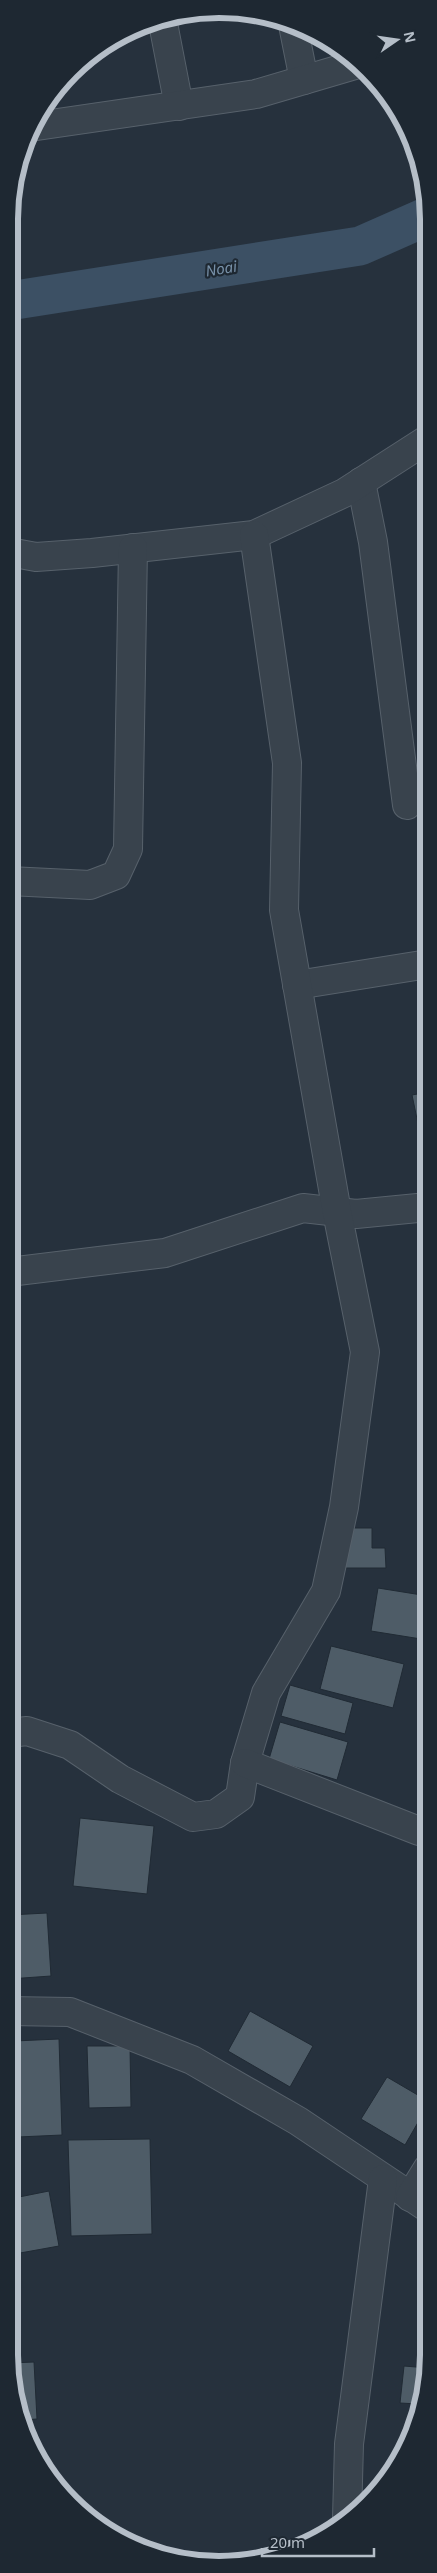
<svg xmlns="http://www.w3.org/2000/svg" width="437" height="2573" font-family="'Noto Sans',sans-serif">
  <rect width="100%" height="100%" fill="#26313d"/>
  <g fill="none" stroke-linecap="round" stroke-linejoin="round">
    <!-- canal -->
    <polyline stroke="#3c5064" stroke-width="39" points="9,301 360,246 428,216"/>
  </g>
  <!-- building -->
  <g fill="#4e5c67" stroke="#202a34">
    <polygon points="428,1092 428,1142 422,1143 412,1095"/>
    <polygon points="343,1528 372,1528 372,1548 385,1548 386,1568 344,1568"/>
    <polygon points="378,1588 428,1596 421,1639 371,1631"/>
    <polygon points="331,1646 404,1664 393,1708 320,1689"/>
    <polygon points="290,1685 353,1703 345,1734 281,1716"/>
    <polygon points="280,1722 348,1742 337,1780 269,1759"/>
    <polygon points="80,1818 154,1826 147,1894 73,1886"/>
    <polygon points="47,1913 51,1976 9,1979 9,1915"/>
    <polygon points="250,2011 313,2046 290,2087 228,2051"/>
    <polygon points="59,2039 62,2135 18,2137 14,2041"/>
    <polygon points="87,2046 130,2046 131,2107 89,2108"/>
    <polygon points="387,2077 428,2101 428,2105 405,2145 361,2119"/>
    <polygon points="150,2139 152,2234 71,2236 68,2140"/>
    <polygon points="49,2191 59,2246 9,2255 9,2199"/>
    <polygon points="34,2362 37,2419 22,2420 10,2363"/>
    <polygon points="404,2366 428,2368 418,2404 400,2403"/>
  </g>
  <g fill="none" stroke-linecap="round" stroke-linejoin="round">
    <!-- minor casing -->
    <g stroke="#57616b" stroke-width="30">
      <g id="minor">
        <polyline points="162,18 179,106"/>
        <polyline points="293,25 304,80"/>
        <polyline points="30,127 256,94 358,64"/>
        <polyline points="361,482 373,542 407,805"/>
        <polyline points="9,552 36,557 92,553 254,535 344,493 428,439"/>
        <polyline points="9,881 90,885 116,875 128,849 133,548"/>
        <polyline points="297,985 428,964"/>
        <polyline points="9,1272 165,1253 303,1208 356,1214 428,1207"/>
        <polyline points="9,1733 27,1731 70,1745 120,1779 193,1817 216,1814 240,1797 245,1763 266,1693 326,1591 344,1507 365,1352 337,1212 284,910 287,763 254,535"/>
        <polyline points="245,1763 419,1831 428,1832"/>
        <polyline points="9,2011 70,2012 192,2060 298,2121 428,2208"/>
        <polyline points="410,2197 428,2168"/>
        <polyline points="347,2518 349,2444 383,2179"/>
      </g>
    </g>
    <!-- minor -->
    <use href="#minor" stroke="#39434d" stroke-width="28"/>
  </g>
  <g text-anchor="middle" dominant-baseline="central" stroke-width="4.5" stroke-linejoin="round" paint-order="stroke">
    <!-- water labels -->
    <g font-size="15" font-style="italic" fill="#7891a9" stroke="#1e2832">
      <text transform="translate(221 268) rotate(-9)">Noai</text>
    </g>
  </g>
  <!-- crop -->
  <path d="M0 0H437V2573H0ZM219 18H219A201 201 0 0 1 420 219V2355A201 201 0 0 1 219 2556H219A201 201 0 0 1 18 2355V219A201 201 0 0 1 219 18Z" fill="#1e2832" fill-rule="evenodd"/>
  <path fill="none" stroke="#b5bec8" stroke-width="6" d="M219 18H219A201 201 0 0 1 420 219V2355A201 201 0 0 1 219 2556H219A201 201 0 0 1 18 2355V219A201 201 0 0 1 219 18Z"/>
  <!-- north arrow -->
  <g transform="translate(397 40) rotate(77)" stroke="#1e2832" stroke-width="4" paint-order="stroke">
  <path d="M0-4L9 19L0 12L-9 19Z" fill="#b5bec8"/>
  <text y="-8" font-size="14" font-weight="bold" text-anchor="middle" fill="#b5bec8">N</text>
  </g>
  <!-- scale -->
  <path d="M262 2548v8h112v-8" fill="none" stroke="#b5bec8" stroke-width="2.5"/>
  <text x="270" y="2548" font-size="15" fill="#b5bec8" stroke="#1e2832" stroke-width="4" paint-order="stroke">20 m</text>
</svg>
